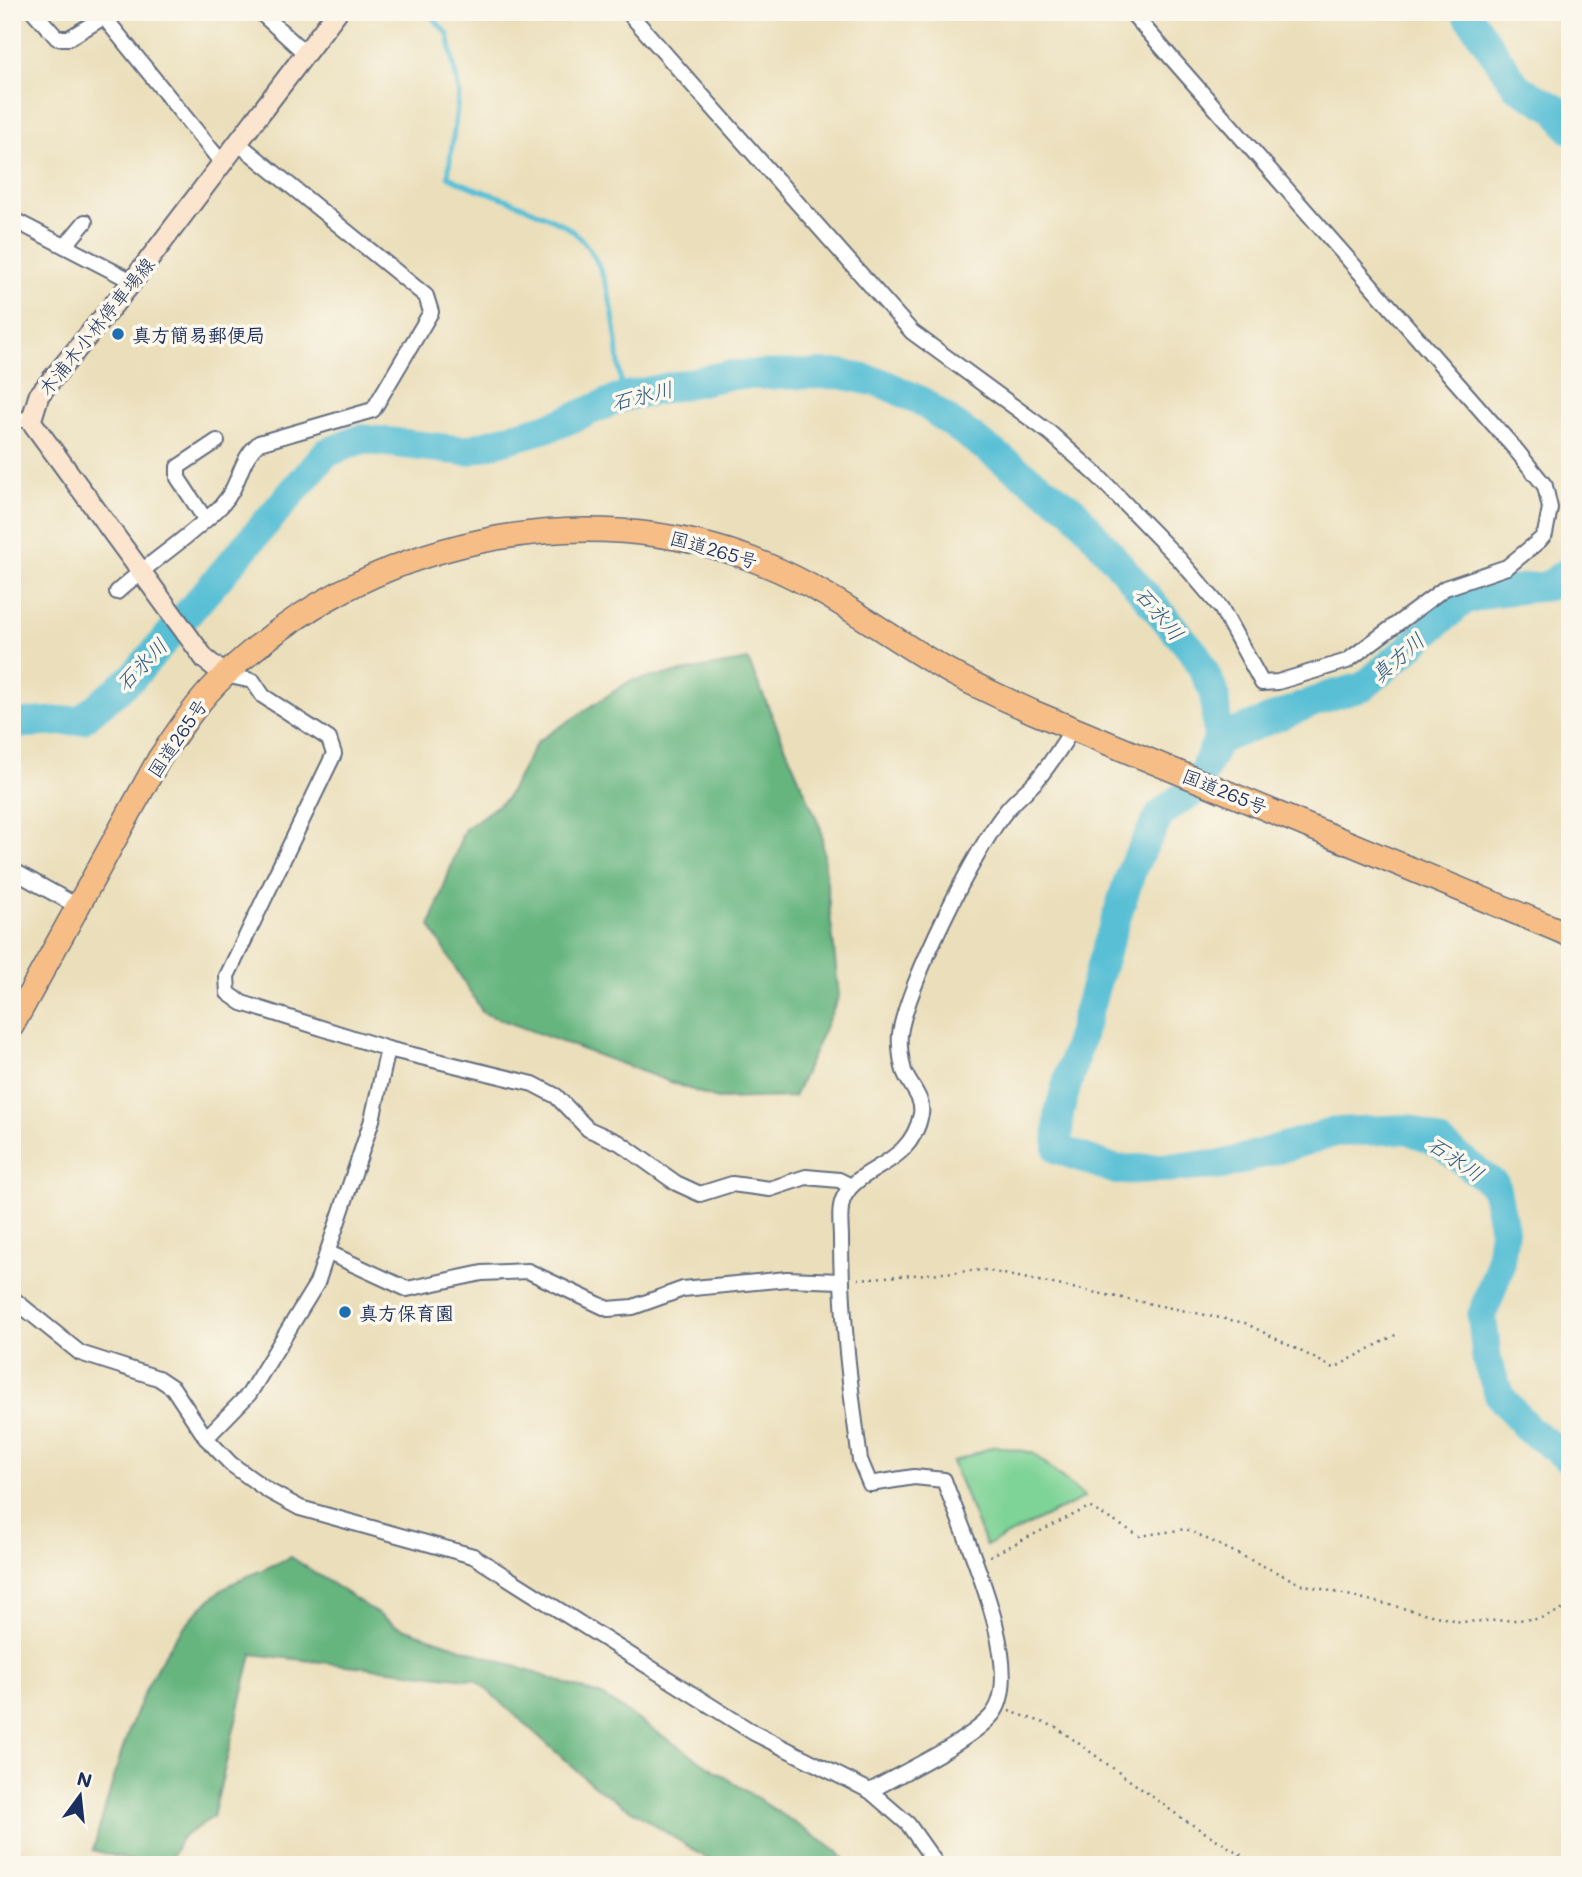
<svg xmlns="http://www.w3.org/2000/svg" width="1582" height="1877" font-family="Mali,'Klee One',sans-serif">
  <rect width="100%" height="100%" fill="#fbf7ec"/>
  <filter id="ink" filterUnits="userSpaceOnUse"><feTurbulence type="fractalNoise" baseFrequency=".0143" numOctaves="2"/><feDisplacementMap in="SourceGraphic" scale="14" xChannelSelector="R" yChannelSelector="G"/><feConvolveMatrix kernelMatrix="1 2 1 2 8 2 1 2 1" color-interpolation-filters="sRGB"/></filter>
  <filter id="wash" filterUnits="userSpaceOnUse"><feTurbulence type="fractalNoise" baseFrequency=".00686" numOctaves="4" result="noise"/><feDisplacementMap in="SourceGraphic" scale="28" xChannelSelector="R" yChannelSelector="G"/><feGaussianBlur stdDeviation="1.57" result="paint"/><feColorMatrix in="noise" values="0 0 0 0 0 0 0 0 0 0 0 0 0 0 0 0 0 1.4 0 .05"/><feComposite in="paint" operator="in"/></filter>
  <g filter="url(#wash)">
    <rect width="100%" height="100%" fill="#ebdfbb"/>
    <!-- green -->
    <polygon fill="#7ed396" stroke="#4c817a" stroke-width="2" points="995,1446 1033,1453 1085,1497 986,1546 952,1462"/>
    <!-- forest -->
    <g fill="#66b57f" stroke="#40726e" stroke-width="2">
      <polygon points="748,660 821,829 839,996 794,1097 717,1099 483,1013 430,926 464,830 506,799 537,742 630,681"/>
      <path d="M291 1557 397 1626 602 1696 837 1851 849 1865H717L594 1786 476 1680 252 1654 213 1817 181 1838 168 1865H147L93 1850C120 1760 139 1660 214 1596 234 1579 267 1569 291 1557Z"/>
    </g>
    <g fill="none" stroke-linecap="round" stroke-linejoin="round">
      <!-- stream -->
      <path stroke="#58bfd5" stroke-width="5" d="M427 12 448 34 459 93 448 176C473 191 492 192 518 204 534 211 552 218 567 227 617 260 616 344 622 397"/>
      <!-- river -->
      <g stroke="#58bfd5" stroke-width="30">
        <polyline points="1466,12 1517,87 1556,109 1570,129"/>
        <polyline points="12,724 81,720 133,677 326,453 361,439 465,451 556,425 622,397 729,375 841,374 882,383 921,401 1073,510 1196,655 1214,692 1218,740 1194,792 1178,800 1160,815 1133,866 1102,962 1059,1112 1058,1149 1117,1170 1222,1165 1335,1132 1408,1129 1441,1144 1495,1185 1504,1230 1499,1268 1482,1316 1487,1362 1500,1396 1529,1430 1570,1459"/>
        <polyline points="1218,740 1329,696 1363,687 1463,601 1493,592 1548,586 1570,570"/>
      </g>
    </g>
  </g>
  <g filter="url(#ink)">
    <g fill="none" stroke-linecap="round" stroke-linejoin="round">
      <!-- minor casing -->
      <g stroke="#646d7f" stroke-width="18">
        <g id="minor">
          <polyline points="34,12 57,38 69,38 104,17 222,163"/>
          <polyline points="260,12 306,54"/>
          <polyline points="628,12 912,332 1050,433 1098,476 1180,560 1221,608 1262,683 1278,682 1347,661 1445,588 1507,567 1540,540 1545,534 1550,508 1545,486 1516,450 1131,12"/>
          <polyline points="12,219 132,281"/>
          <polyline points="65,246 85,222"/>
          <polyline points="12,418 31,421"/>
          <polyline points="205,519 178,478 178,467 217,441"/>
          <path d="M117 592C150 562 190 537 221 506 241 485 238 461 259 443L373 410 431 312 426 296 238 143"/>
          <polyline points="225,675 253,681 263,696 329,739 334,754 227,976 228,993 242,1003 388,1049 533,1084 556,1096 588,1129 620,1143 676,1183 700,1194 732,1184 770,1189 806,1177 839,1180 851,1186"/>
          <polyline points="12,870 79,907"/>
          <polyline points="329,1253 407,1289 482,1273 528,1271 608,1309 633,1307 683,1289 787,1279 841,1281"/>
          <polyline points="12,1298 80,1353 158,1378 173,1388 206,1438 231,1464 267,1490 300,1508 473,1556 754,1733 870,1791 908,1824 937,1865"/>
          <polyline points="206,1438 249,1394 317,1283 372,1120 388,1049"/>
          <path d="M870 1791C903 1772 969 1742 992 1715 1029 1671 961 1529 944 1480L914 1477 870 1484 860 1460C850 1387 841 1313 841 1239 841 1226 838 1208 844 1197 858 1166 911 1167 921 1114 924 1098 909 1085 904 1071 901 1061 899 1044 900 1034 906 988 976 846 1007 810 1016 799 1027 791 1037 780 1050 764 1062 746 1073 728"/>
        </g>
      </g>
      <!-- secondary casing -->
      <g stroke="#646d7f" stroke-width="23">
        <polyline id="secondary" points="225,675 205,659 31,421 39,395 129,286 337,12"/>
      </g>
      <!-- trunk casing -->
      <g stroke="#646d7f" stroke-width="26">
        <path id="trunk" d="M12 1026 159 759C179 730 198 700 224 676 364 541 583 490 764 564 827 589 880 631 938 665 968 683 1001 697 1033 712L1570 935"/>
      </g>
      <!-- path -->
      <g stroke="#646d7f" stroke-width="2.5" stroke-dasharray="2 5" stroke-linecap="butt">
        <polyline points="858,1279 984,1270 1245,1323 1334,1368 1399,1333"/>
        <polyline points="990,1556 1089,1507 1140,1536 1186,1529 1301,1584 1461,1622 1538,1619 1570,1607"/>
        <polyline points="1009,1711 1056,1727 1183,1819 1258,1865"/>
      </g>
      <!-- minor -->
      <use href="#minor" stroke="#fff" stroke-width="14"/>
      <!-- secondary -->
      <use href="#secondary" stroke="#fbe5cf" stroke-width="19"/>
      <!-- trunk -->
      <use href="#trunk" stroke="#f6be86" stroke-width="23"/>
    </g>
  </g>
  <!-- markers -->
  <g fill="#1f6fb2" stroke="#fbf7ec" stroke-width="2.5">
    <circle cx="118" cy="334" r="7"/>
    <circle cx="345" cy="1312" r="7"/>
  </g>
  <g text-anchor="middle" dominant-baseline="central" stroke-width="7" stroke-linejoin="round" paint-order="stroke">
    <!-- street labels -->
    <g font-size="19" fill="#1b2f5e" stroke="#fbf7ec">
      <text transform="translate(96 326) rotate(-51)">木浦木小林停車場線</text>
      <text transform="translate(714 549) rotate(16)">国道265号</text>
      <text transform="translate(177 738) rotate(-56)">国道265号</text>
      <text transform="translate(1225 791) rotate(22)">国道265号</text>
    </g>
    <!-- poi labels -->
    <g font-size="19" font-weight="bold" fill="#1b2f5e" stroke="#fbf7ec" text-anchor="start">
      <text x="132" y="334">真方簡易郵便局</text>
      <text x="359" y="1312">真方保育園</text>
    </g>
    <!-- water labels -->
    <g font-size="21" font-style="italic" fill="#2d5a82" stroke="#fbf7ec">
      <text transform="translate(642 395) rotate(-14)">石氷川</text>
      <text transform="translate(1160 613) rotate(50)">石氷川</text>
      <text transform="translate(1397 657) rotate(-41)">真方川</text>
      <text transform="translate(141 664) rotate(-46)">石氷川</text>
      <text transform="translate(1456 1158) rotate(34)">石氷川</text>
    </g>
  </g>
  <!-- margin -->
  <rect width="1582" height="1877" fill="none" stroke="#fbf7ec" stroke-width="42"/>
  <!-- north arrow -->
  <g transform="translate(80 1796) rotate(15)" stroke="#fbf7ec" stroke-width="5" paint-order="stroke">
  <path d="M0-5L12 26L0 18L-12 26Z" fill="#1b2f5e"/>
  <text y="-10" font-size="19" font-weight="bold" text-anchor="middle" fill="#1b2f5e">N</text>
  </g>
</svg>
